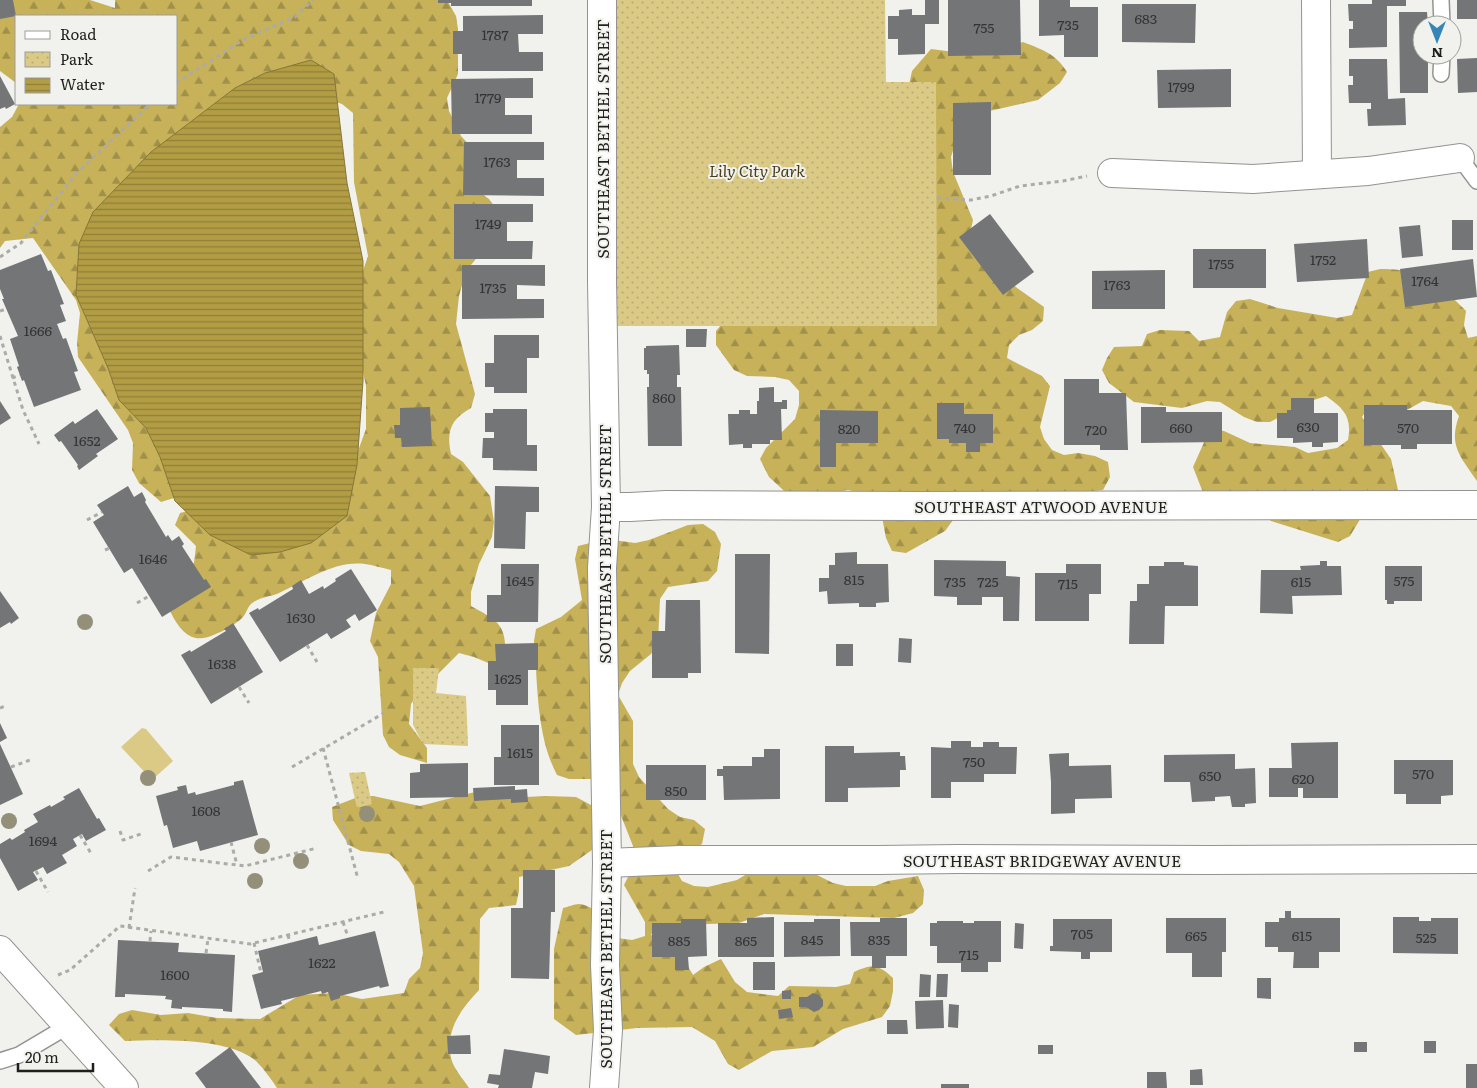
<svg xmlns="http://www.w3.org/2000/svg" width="1477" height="1088" font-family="Literata,serif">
  <defs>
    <pattern id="forest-firs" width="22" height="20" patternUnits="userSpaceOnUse" patternTransform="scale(1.25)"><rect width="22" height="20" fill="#c7b25a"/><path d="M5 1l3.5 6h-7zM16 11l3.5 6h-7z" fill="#a1904a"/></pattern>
    <pattern id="park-dots" width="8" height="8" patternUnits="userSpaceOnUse" patternTransform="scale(1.25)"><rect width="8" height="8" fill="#daca86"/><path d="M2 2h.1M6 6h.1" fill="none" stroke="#bbad73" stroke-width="1.8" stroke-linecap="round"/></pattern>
    <pattern id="water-rules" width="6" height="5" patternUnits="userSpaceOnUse" patternTransform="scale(1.25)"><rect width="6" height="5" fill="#b29d44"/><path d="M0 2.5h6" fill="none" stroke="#907f38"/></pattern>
  </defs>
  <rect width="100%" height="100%" fill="#f1f1ed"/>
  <!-- forest -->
  <g fill="url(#forest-firs)">
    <path d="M0 0H90L115 8V0H447L456 16 458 29V74L447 98 449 111 461 136 479 155V192L489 199 498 211 494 237 466 271 459 296 456 324 475 394 471 408C451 419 446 431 451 454L463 462 490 496 494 522 492 537 479 564 471 592V606C498 621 507 624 505 658L493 665 474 657 459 653 435 677 423 685 411 704 409 724 427 748V763L400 755 389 747 383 735 378 657 370 641 376 613 391 584V570C382 568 373 565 365 564 334 560 306 581 279 593 270 597 259 597 251 604 247 608 246 614 243 617 236 625 213 637 203 638 186 641 176 623 170 611L183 571 194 563 196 546 175 525 180 513 351 470 366 429V386L354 327 356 291 368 256 354 182 353 113 342 104 329 100 136 385 177 497 161 502 139 483 132 470 133 443 128 430 78 357 77 343 80 313 76 300 33 238 5 241 0 248V127L12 117 19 104H176V16H16V83L0 71Z"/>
    <path d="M1023 42C1043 50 1055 53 1067 72L1060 83 1038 100 981 113 955 144 951 157 953 172 973 220 970 234 979 261 1044 307 1043 321 1032 330 1019 335 1009 345 1007 358 1042 376 1050 386 1040 427 1044 439 1052 450 1064 455 1078 453 1095 456 1108 462 1110 477 1103 490 1061 495 1032 492 1006 507 964 511 953 520 945 531 906 553 892 551 886 538 878 496 848 490 793 499 769 477 760 459 766 448 795 419 799 405V391L789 380 775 377 747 376 734 370 716 345V331L752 288 909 85 912 71 931 49 970 54 996 52Z"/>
    <path d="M1380 269C1393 269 1407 270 1419 274 1432 279 1456 300 1466 311L1464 325 1468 338 1477 336V481C1461 457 1448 446 1459 416L1451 406 1423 401 1405 411 1369 406 1362 417 1391 459 1398 490 1393 502 1365 511 1350 536 1338 542 1271 521 1250 503 1211 501 1202 490 1193 467 1210 429 1224 431 1250 443 1295 447 1308 453 1337 448 1348 440C1352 418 1345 409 1326 396L1311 401 1270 422H1257L1244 417 1220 402 1207 401 1182 408 1134 402 1109 383 1102 370 1107 358 1114 347 1142 346 1147 334 1160 330 1189 331 1199 341 1220 337 1227 312 1236 301 1250 299 1278 308 1337 318 1352 315 1368 272Z"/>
    <path d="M703 524 715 532 721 544 717 571 708 581 668 587 660 599 658 642 651 654 630 671 622 683 618 695 633 721V764L639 777 668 809 680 817 694 820 705 829 702 844 678 856 675 869 682 881 694 886 708 887 737 880 750 872 807 870 833 883 846 886H875L888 881 918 876 924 890 923 904 913 913 894 918 764 914 739 923 677 925 651 934 658 946 686 963 693 975 704 967 721 959 735 982 747 992 778 996 789 986 836 987 850 984 854 972C872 964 878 964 893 978V991L890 1006 882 1017 843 1029 813 1047 772 1051 739 1070 728 1064 715 1041 692 1027 637 1028 576 1035 554 1019V949L563 908C568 907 574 904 579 904 598 906 607 924 617 938L632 940 645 936V922L624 885 630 873 633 846 618 808 620 794 598 779H569L557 775C536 735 538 685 534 641L536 629 561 617 582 600 575 559 578 546 606 539 635 543 649 540 688 525Z"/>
    <path d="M475 792 502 798 547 796 576 797 604 812 602 839 592 850 569 866 519 877V891L516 905 489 908 480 919 479 990C461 1009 445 1030 451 1058 453 1068 464 1080 469 1088H277C271 1079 264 1069 256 1061 227 1037 161 1040 125 1041L109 1025 119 1014 132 1010 161 1015 188 1013 217 1018 260 1019 300 995 334 993 362 999 404 993 409 979 420 968 423 953 414 886 399 862 389 854 361 851 349 845 333 820 332 807 358 797 373 796 420 806Z"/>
  </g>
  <!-- park -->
  <g fill="url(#park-dots)">
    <polygon points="602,0 885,0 886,82 936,82 937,326 603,326"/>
    <polygon points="413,668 439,668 436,693 466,696 468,746 423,744 413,725"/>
    <polygon points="365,772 372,804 357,808 349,773"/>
  </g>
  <!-- pitch -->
  <polygon fill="#daca86" points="142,728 146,729 173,761 152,780 121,747"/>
  <!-- water -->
  <polygon fill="url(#water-rules)" stroke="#867739" points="311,60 334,74 347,183 363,261 363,381 357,465 347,516 311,543 280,552 251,555 210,535 175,501 160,457 146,428 119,400 108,368 76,295 79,244 93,212 151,152 235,88 265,73"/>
  <!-- building -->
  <g fill="#737577">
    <polygon points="0,0 13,0 16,16 0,19"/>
    <polygon points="438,0 532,0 532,6 451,6 451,3 438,3"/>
    <polygon points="925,0 939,0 939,24 925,24 925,54 898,55 898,39 888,39 888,16 899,16 899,10 912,9 912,15 925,15"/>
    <polygon points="948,0 1020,0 1021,55 948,56"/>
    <polygon points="1039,0 1070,0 1070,7 1098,7 1098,57 1064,57 1064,35 1039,36"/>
    <polygon points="1372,0 1406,0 1406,6 1387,6 1387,47 1349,48 1349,29 1353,29 1353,21 1349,21 1348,4 1372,4"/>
    <rect x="1457" y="0" width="20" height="19"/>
    <polygon points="1122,4 1196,4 1195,43 1122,42"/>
    <polygon points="1399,12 1427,12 1428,25 1422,25 1422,55 1428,55 1428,93 1400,93"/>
    <polygon points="543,15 543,34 518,34 519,52 543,52 543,71 462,71 462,54 453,54 453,31 463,31 463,16"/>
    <polygon points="1477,58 1477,92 1458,93 1457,59"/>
    <polygon points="1349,59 1387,59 1388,99 1405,98 1406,125 1368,126 1367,109 1371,109 1371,103 1349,103 1348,85 1353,85 1353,76 1349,76"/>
    <polygon points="1231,69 1231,107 1158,108 1157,70"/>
    <polygon points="0,76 15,104 6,109 5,107 0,109"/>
    <polygon points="533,78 533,98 505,98 505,115 532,115 532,134 452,134 451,79"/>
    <polygon points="991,102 991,175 953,175 953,103"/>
    <polygon points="464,142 544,142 544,160 517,160 517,178 544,178 544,196 463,195"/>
    <polygon points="454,204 533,204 533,222 507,222 507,241 533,241 532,259 454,259"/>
    <polygon points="990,214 1034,272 1003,295 959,237"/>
    <rect x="1452" y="220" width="21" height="30"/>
    <polygon points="1420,225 1423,256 1402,258 1399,227"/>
    <polygon points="1367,239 1369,278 1297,282 1294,244"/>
    <rect x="1193" y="249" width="73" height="39"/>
    <polygon points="41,254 48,271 51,270 64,304 60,305 66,321 57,324 63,339 66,338 78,371 74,372 81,390 34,407 24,380 22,381 17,367 19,366 10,339 18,336 2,299 4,299 0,289 0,270"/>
    <polygon points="1473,259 1477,297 1405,307 1400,269"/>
    <polygon points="462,265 545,265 545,286 517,285 517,299 544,299 544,318 462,319"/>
    <polygon points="1165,270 1165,309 1092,309 1092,271"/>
    <polygon points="686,329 707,329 706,347 686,347"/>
    <polygon points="494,335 539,335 539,358 527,358 527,393 494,393 494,387 485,387 485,363 494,363"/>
    <polygon points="679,345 680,375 677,375 677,387 681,387 682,446 648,446 647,387 649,387 649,374 647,374 647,370 644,370 644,348 646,348 646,346"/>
    <polygon points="1064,379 1099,379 1099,393 1126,393 1128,450 1100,450 1100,445 1064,445"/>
    <polygon points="774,387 774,402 782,402 782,400 787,400 787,409 781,409 782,440 770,440 770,444 752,444 752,448 743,448 743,444 729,445 728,414 739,414 739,410 750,410 750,414 757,414 757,401 759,401 759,388"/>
    <polygon points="1291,398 1314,398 1314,413 1338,413 1338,442 1323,443 1323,447 1312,447 1312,442 1293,443 1293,438 1277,438 1277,413 1287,413 1287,410 1291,410"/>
    <polygon points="0,401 11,418 0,425"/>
    <polygon points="937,403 964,403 964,414 993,414 993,443 980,443 980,452 966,452 966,443 949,443 949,439 937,439"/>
    <polygon points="1364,405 1407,405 1407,410 1452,410 1452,444 1417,444 1417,449 1401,449 1401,445 1364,445"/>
    <polygon points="430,407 432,446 402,447 401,438 395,438 394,425 400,425 400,408"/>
    <polygon points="1141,407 1166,407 1166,412 1222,412 1222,442 1141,443"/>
    <polygon points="97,409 118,439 96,454 98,456 79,470 77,466 78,465 61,441 59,442 54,435 73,421 75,424"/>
    <polygon points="493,409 527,409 527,445 537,445 537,471 493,470 493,458 482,458 483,438 494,438 494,432 485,432 485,413 493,413"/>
    <polygon points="820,410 878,411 878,443 836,443 836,467 820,467"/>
    <polygon points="128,486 134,497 142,492 146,500 145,502 166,537 168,535 172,541 179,536 184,544 182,546 204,580 206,579 211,587 162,617 132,568 124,573 93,522 104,515 97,505"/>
    <polygon points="495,486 539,487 539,512 526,512 525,549 494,548"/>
    <polygon points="857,552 857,564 888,564 889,602 876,603 876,607 859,607 859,603 828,604 827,591 819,592 819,578 829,578 829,565 835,565 835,553"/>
    <polygon points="735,554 770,554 769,654 735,653"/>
    <polygon points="934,560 1006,561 1006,576 1020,577 1019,621 1003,621 1003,597 982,597 982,605 957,605 957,597 934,596"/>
    <polygon points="1320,561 1327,561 1327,566 1341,566 1342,595 1292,596 1293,614 1260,613 1261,570 1301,570 1300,566 1320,565"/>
    <polygon points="1164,562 1184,562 1184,565 1198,566 1198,606 1165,606 1164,644 1129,644 1130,601 1137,601 1137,584 1149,584 1149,566 1164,566"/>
    <polygon points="501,564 539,564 538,622 487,622 487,595 501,595"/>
    <polygon points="1066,564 1101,564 1101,594 1089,594 1089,621 1035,621 1035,573 1066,573"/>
    <polygon points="1385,566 1422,566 1422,601 1394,601 1394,604 1387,604 1387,600 1385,600"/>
    <polygon points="351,569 377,610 359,621 355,614 346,620 351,627 331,639 327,633 280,662 249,613 258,608 259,610 293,589 292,586 301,580 309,594 323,586 324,589 336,581 335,579"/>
    <polygon points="0,591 19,618 11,624 10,622 0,628"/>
    <polygon points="666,600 700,600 701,673 688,673 688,678 652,678 652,631 665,631"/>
    <polygon points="233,623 263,672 211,704 181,655 190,650 191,652 226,631 224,629"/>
    <polygon points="899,638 912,639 911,663 898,662"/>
    <polygon points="538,643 538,670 528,670 528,705 496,705 496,690 488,690 488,661 496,661 495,644"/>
    <rect x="836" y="644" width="17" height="22"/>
    <polygon points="0,723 7,738 0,742"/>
    <polygon points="501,725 539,725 539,785 494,785 494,757 501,757"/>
    <polygon points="951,741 971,741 971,747 983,747 983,742 999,742 999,747 1017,747 1016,774 984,774 984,782 951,782 951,798 931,798 931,747 951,748"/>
    <polygon points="1338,742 1338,798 1303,798 1303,788 1298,788 1298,797 1269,797 1269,768 1292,768 1291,743"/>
    <polygon points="0,744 23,794 0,805"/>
    <polygon points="825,746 854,746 854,753 900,752 900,756 905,756 906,770 900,770 900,787 848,788 848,802 825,802"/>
    <polygon points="764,749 780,749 780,799 724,800 723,776 717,776 717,769 723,769 723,766 752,766 752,757 764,757"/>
    <polygon points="1069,753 1069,766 1111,765 1112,798 1075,799 1075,813 1051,814 1051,782 1049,754"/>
    <polygon points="1235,754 1235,769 1255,768 1256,803 1245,804 1245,807 1232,807 1230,796 1215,797 1215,801 1192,802 1190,782 1164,782 1164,755"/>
    <polygon points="1394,760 1453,760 1453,795 1441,796 1441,804 1406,804 1406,794 1394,794"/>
    <polygon points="468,763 468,797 410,798 410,773 420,772 420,764"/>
    <rect x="646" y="765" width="60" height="35"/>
    <polygon points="243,780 258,835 200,851 197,841 173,848 167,825 164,826 156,796 178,790 177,787 186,785 188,794 195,792 196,795 234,785 234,782"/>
    <polygon points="515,786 515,790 527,789 528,802 511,803 511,799 474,801 473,788"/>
    <polygon points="79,788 97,819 99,818 106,830 86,841 82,834 73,839 77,846 62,855 67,863 47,874 43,867 33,872 38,880 18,891 0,858 0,844 10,838 12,840 25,832 24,830 38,822 33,814 50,805 51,807 65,799 63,797"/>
    <polygon points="523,870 555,870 555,912 551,912 549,979 511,978 511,908 523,908"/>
    <polygon points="1285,911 1291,911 1291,918 1340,918 1340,952 1319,952 1319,968 1293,968 1294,952 1278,952 1278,947 1265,947 1265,922 1279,922 1279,918 1285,918"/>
    <polygon points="774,917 774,957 718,957 718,923 747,923 747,918"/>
    <polygon points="1393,917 1419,917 1419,921 1431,921 1431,918 1458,918 1458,954 1393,953"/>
    <polygon points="880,918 907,918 907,956 886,956 886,968 872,968 872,956 851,956 850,922 880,922"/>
    <polygon points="1166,918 1226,918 1226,952 1222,952 1222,977 1192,977 1192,953 1166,953"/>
    <polygon points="681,919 706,919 707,956 688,957 689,970 675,970 675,957 652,957 652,923 681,923"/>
    <polygon points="814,919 840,919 840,956 784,957 784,922 814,922"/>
    <polygon points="1053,919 1112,919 1112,952 1090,952 1090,959 1081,959 1081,952 1050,951 1050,946 1053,946"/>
    <polygon points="937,921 963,921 963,923 974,923 974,921 1001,921 1001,962 988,962 988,972 961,972 961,963 937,963 937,946 930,946 930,923 937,923"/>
    <polygon points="1015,923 1024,924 1023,949 1014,948"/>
    <polygon points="375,931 389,986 380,988 379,986 340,996 340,998 331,1001 328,992 322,994 321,991 281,1001 282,1004 261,1009 252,975 263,972 258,951 317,936 319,945"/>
    <polygon points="118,940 179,943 178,952 235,955 232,1012 223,1011 223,1009 182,1007 182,1009 171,1008 172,1000 165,999 166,996 125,994 125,997 115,997"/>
    <rect x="753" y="962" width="22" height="28"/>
    <polygon points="920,974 931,975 930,997 919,997"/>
    <polygon points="937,974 948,974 947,997 936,997"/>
    <polygon points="1257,978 1271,978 1271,999 1257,998"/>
    <polygon points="791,990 791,999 782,999 782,991"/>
    <polygon points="813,993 819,995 823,1000 823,1006 819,1010 814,1012 806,1007 799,1007 799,997 807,997"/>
    <polygon points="943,1000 944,1028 916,1029 915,1001"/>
    <polygon points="949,1004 959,1005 958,1028 948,1027"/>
    <polygon points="791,1008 793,1017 779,1019 778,1010"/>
    <polygon points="887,1020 907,1020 908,1034 887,1034"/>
    <polygon points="470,1035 471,1054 448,1054 447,1036"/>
    <rect x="1424" y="1041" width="12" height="12"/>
    <rect x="1354" y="1042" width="13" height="10"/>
    <rect x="1038" y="1045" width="15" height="9"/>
    <polygon points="230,1047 261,1088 206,1088 195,1073"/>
    <polygon points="504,1049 550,1056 548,1074 535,1072 532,1088 498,1088 499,1085 487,1083 489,1074 500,1075"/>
    <rect x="1466" y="1064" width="11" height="24"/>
    <polygon points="1202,1069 1203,1085 1190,1085 1190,1070"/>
    <polygon points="1147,1072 1166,1072 1167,1088 1147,1088"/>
    <rect x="941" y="1084" width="28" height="4"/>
  </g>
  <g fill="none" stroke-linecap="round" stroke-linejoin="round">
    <!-- service casing -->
    <g stroke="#949390" stroke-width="18">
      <g id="service">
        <polyline points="1441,0 1442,25"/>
        <polyline points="1441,74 1442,55"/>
        <polyline points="1460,158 1477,181"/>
        <polyline points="0,1061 19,1055 68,1026"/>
      </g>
    </g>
    <!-- minor casing -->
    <g stroke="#949390" stroke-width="30">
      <g id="minor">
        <polyline points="602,0 602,282 606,507 602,568 607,863 605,965 608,1030 604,1088"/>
        <polyline points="1316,0 1317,174"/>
        <polyline points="1112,173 1253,179 1368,171 1460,158"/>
        <polyline points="606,507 630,507 666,505 921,506 1477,505"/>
        <polyline points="607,863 680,860 878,860 958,859 1210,860 1477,859"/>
      </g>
    </g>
    <!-- tertiary casing -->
    <g stroke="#949390" stroke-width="30">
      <polyline id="tertiary" points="0,950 124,1088"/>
    </g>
    <!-- path -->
    <g stroke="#ababa8" stroke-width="3" stroke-dasharray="4 4" stroke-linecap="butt">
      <polyline points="176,83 246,38 295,17 313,0"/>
      <polyline points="937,198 971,200 991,196 1020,186 1063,181 1087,176"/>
      <polyline points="0,257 21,243 76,174 150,104"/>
      <polyline points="0,311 6,309"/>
      <polyline points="0,336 23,410 39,444"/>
      <polyline points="12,378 20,375"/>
      <polyline points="87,520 102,512"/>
      <polyline points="105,550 110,548"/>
      <polyline points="137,603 149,596"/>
      <polyline points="307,645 317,662"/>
      <polyline points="239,687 249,703"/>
      <polyline points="0,708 5,706"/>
      <polyline points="323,748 358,879"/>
      <polyline points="11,767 30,760"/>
      <polyline points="292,767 384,713"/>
      <polyline points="120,831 123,840 141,834"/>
      <polyline points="80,835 92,855"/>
      <polyline points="231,842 237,865"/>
      <polyline points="36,871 48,892"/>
      <polyline points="148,871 171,857 245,866 317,848"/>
      <polyline points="343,922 348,937"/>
      <polyline points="129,928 135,888"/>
      <polyline points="288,935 290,943"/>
      <polyline points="150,941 151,931"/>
      <polyline points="254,943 261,973"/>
      <polyline points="206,953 208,939"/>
      <polyline points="58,975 70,970 120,926 250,944 384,912"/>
    </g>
    <!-- service -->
    <use href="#service" stroke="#fff" stroke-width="15"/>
    <!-- minor -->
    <use href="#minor" stroke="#fff" stroke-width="28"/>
    <!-- tertiary -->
    <use href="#tertiary" stroke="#fff" stroke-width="28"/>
  </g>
  <!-- trees -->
  <g fill="#948f78">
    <circle cx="85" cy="622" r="8"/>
    <circle cx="148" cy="778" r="8"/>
    <circle cx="367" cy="814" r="8"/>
    <circle cx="9" cy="821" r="8"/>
    <circle cx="262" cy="846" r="8"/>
    <circle cx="301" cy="861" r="8"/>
    <circle cx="255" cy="881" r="8"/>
  </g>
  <g text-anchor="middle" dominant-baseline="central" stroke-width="4" stroke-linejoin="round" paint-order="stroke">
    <!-- number labels -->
    <g font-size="14" fill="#343434">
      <text x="1146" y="18">683</text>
      <text x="1068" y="24">735</text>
      <text x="984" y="27">755</text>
      <text x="495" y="34">1787</text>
      <text x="1181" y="86">1799</text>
      <text x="488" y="97">1779</text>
      <text x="497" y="161">1763</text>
      <text x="488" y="223">1749</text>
      <text x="1323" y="259">1752</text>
      <text x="1221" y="263">1755</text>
      <text x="1425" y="280">1764</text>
      <text x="1117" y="284">1763</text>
      <text x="493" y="287">1735</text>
      <text x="38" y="330">1666</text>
      <text x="664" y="397">860</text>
      <text x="1308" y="426">630</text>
      <text x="965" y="427">740</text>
      <text x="1181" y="427">660</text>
      <text x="1408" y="427">570</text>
      <text x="849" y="428">820</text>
      <text x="1096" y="429">720</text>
      <text x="87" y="440">1652</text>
      <text x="153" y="558">1646</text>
      <text x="854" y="579">815</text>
      <text x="520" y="580">1645</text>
      <text x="1404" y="580">575</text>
      <text x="955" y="581">735</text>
      <text x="988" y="581">725</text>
      <text x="1301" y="581">615</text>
      <text x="1068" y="583">715</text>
      <text x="301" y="617">1630</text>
      <text x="222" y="663">1638</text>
      <text x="508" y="678">1625</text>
      <text x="520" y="752">1615</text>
      <text x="974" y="761">750</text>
      <text x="1423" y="773">570</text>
      <text x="1210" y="775">650</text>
      <text x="1303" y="778">620</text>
      <text x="676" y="790">850</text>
      <text x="206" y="810">1608</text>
      <text x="43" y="840">1694</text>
      <text x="1082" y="933">705</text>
      <text x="1196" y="935">665</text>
      <text x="1302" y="935">615</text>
      <text x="1426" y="937">525</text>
      <text x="812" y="939">845</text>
      <text x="879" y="939">835</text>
      <text x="679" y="940">885</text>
      <text x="746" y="940">865</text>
      <text x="969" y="954">715</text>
      <text x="322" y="962">1622</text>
      <text x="175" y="974">1600</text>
    </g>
    <!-- street labels -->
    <g font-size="16" fill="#1f1f1e" stroke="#f1f1ed">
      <text transform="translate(602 139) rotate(-90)">SOUTHEAST BETHEL STREET</text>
      <text x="1041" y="506">SOUTHEAST ATWOOD AVENUE</text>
      <text transform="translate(604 544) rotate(-90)">SOUTHEAST BETHEL STREET</text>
      <text x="1042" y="860">SOUTHEAST BRIDGEWAY AVENUE</text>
      <text transform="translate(605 949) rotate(-90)">SOUTHEAST BETHEL STREET</text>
    </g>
    <!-- park labels -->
    <g font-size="16" font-style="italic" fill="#473e18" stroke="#f1f1ed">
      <text x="757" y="170">Lily City Park</text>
    </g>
  </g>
  <!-- legend -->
  <rect x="15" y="15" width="162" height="90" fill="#f1f1ed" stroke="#9d9d9a"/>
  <rect x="25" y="31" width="25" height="8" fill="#ffffff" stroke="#9d9d9a"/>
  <text x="60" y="40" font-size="15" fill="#1f1f1e">Road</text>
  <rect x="25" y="52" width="25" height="15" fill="url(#park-dots)" stroke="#9d9d9a"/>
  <text x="60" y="65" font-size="15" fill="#1f1f1e">Park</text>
  <rect x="25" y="78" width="25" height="15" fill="url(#water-rules)" stroke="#9d9d9a"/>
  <text x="60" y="90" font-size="15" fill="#1f1f1e">Water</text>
  <!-- north arrow -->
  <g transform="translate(1437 40) rotate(180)"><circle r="24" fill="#f1f1ed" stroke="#9d9d9a"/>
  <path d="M0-4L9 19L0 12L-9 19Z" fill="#3586b7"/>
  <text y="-8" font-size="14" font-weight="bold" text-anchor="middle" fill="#1f1f1e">N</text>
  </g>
  <!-- scale -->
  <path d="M18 1063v8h75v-8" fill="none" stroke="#1f1f1e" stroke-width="2.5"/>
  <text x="25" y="1063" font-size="15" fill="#1f1f1e" stroke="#f1f1ed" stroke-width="4" paint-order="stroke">20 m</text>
</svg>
